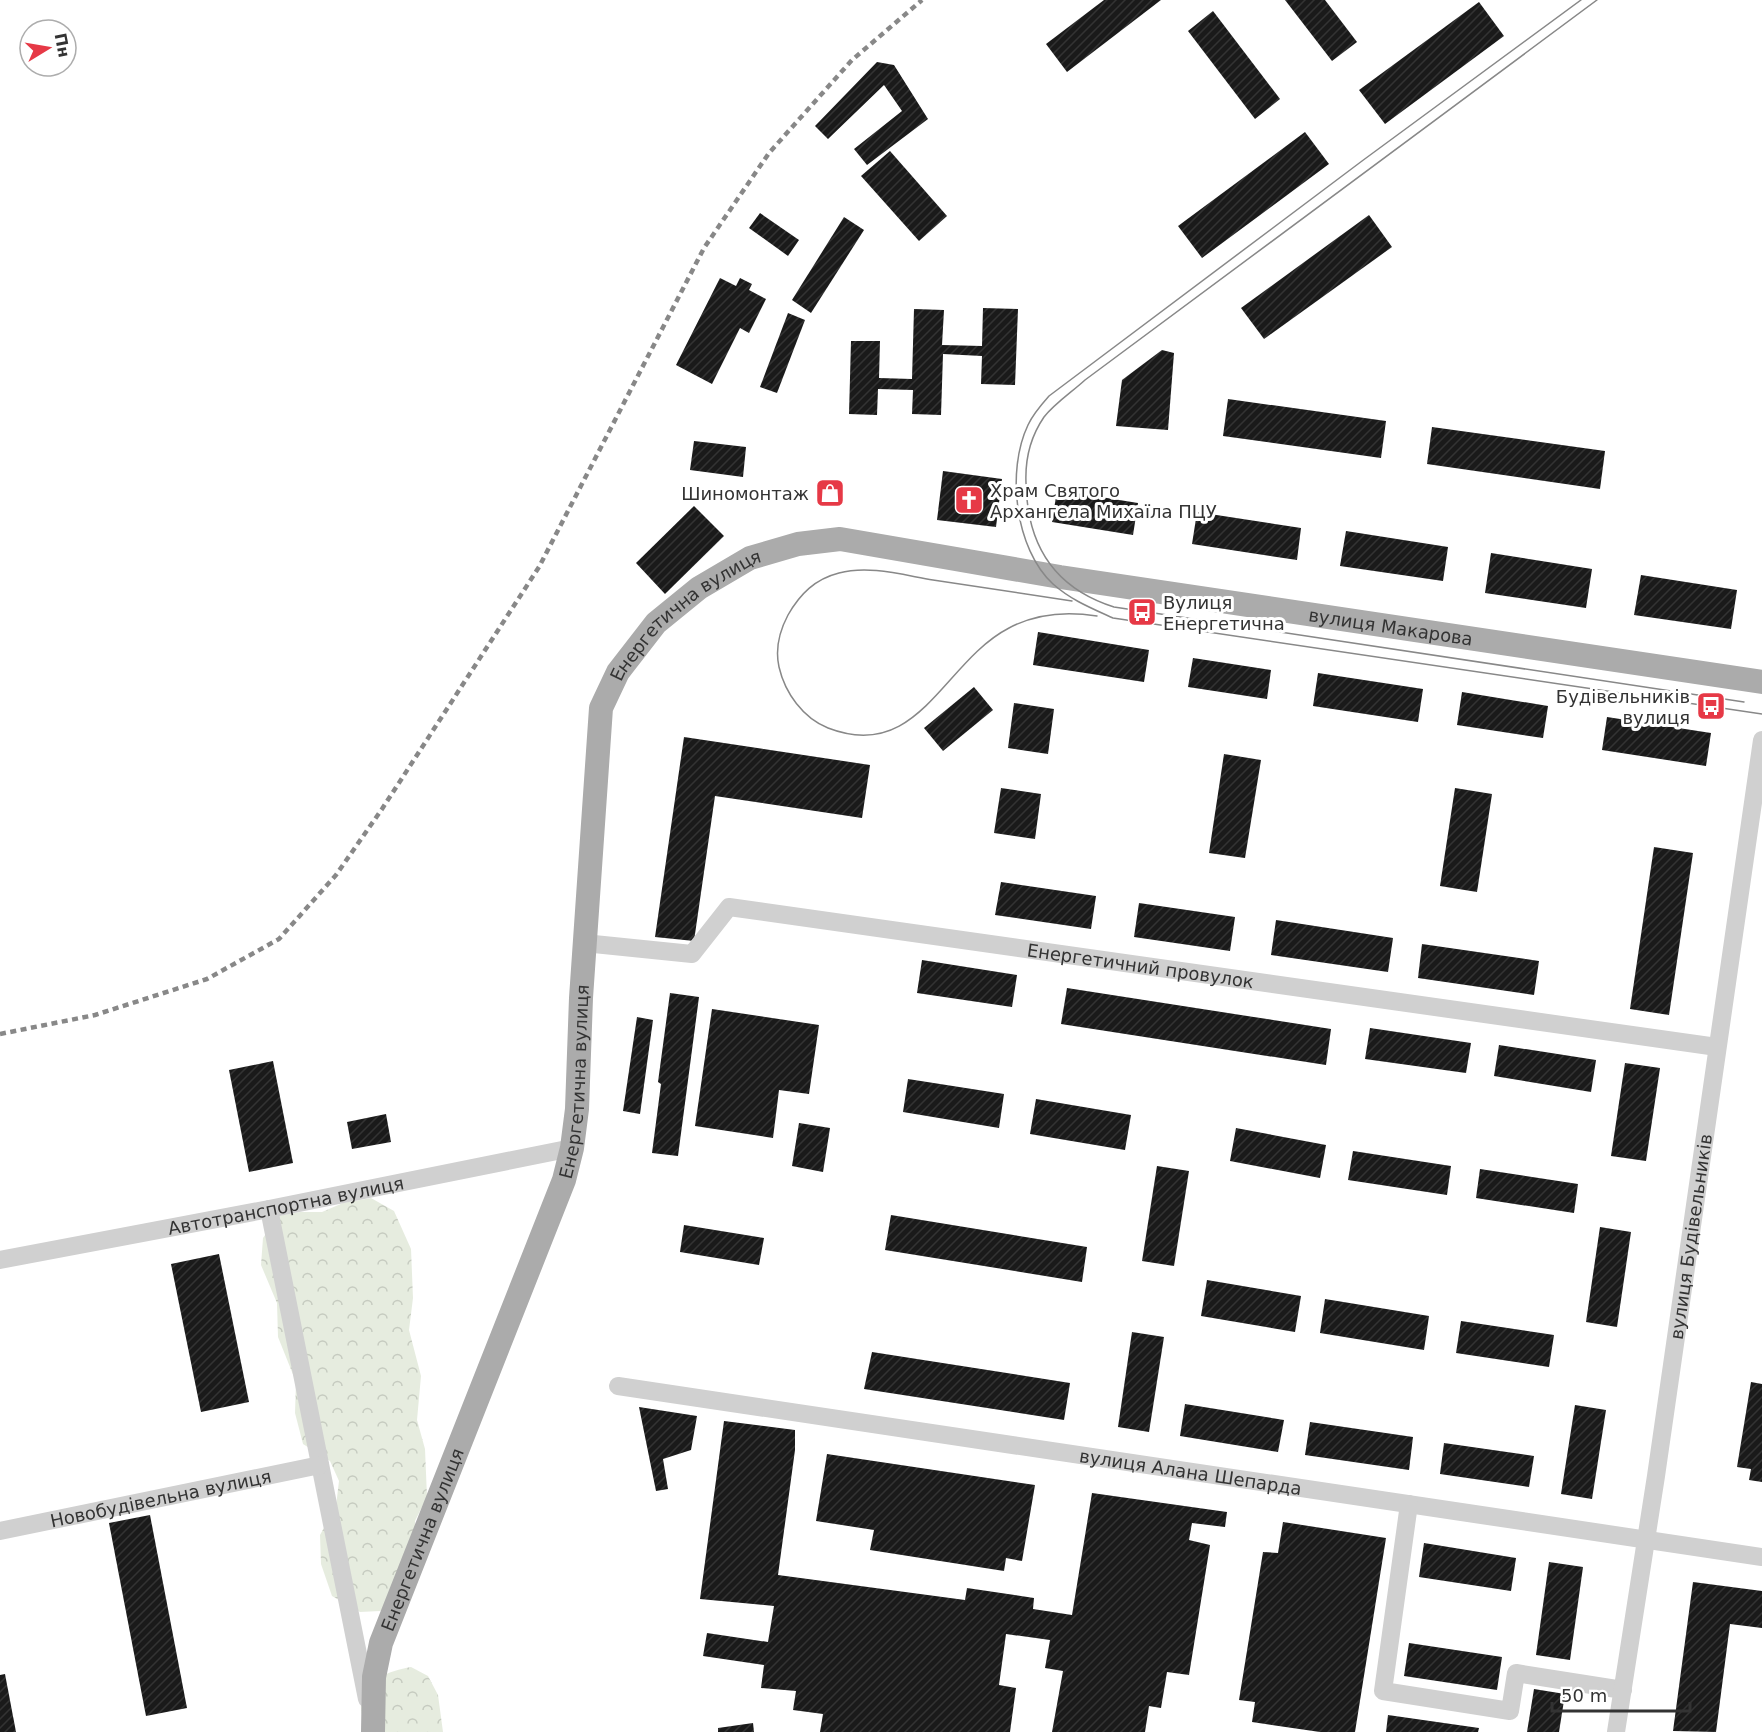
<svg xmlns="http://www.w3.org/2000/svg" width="1762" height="1732" font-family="'DejaVu Sans',sans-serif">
  <defs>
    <pattern id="forest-crowns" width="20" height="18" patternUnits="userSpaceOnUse" patternTransform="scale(1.5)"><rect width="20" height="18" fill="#e6ecdf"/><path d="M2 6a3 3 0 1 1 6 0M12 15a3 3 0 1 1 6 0" fill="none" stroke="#c6cbc0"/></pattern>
    <pattern id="building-hatch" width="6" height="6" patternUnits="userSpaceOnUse" patternTransform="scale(1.5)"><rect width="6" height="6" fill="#1a1a1a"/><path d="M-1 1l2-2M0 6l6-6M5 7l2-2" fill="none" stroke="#333"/></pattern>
  </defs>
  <rect width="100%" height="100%" fill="#fff"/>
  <!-- forest -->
  <g fill="url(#forest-crowns)">
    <polygon points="371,1198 394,1211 411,1249 413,1298 409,1330 421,1376 417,1420 425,1449 427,1497 415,1521 418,1566 407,1593 380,1611 360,1612 332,1596 321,1564 320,1535 336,1506 339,1481 330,1461 303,1444 295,1413 296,1382 278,1337 277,1303 261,1265 263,1238 278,1216 300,1212 322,1212 343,1203"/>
    <path d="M411 1667 428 1676 438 1695 443 1732H366C365 1723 360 1712 361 1704 366 1679 389 1671 411 1667Z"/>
  </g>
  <!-- building -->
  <g fill="url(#building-hatch)">
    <polygon points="1104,0 1161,0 1067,72 1046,44"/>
    <polygon points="1285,0 1325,0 1357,42 1332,61"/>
    <polygon points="1479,2 1504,36 1385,124 1359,90"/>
    <polygon points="1213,11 1280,99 1255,119 1188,31"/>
    <polygon points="877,62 894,65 928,119 867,165 854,149 902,111 884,85 828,139 815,126"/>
    <polygon points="1305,132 1329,164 1202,258 1178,226"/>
    <polygon points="890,151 947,216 919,241 861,176"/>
    <polygon points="760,213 799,240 788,256 749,228"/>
    <polygon points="1369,215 1392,247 1264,339 1241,308"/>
    <polygon points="844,217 864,230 811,313 792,300"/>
    <polygon points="720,278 736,286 740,278 752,284 749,290 766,299 749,333 740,328 712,384 676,365"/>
    <polygon points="983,308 1018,309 1015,385 981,384 982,356 943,354 941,415 912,414 913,390 878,389 877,415 849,414 851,341 880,341 879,378 912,379 914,309 944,310 942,345 982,346"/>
    <polygon points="788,313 805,320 777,393 760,387"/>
    <polygon points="1162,350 1174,353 1168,430 1116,426 1122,380"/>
    <polygon points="1228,399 1386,421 1381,458 1223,436"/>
    <polygon points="1432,427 1605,451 1600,489 1427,464"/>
    <polygon points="694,441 746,447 743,477 690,470"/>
    <polygon points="943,471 1002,479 996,527 937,520"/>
    <polygon points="1057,490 1138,503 1133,535 1052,522"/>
    <polygon points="694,506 724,536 665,594 636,563"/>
    <polygon points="1197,512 1301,528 1297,560 1192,544"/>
    <polygon points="1346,531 1448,547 1443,581 1340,566"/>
    <polygon points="1491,553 1592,569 1586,608 1485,593"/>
    <polygon points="1641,575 1737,590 1731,629 1634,615"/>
    <polygon points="1038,632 1149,650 1144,682 1033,665"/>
    <polygon points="1193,658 1271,670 1267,699 1188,687"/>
    <polygon points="1318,673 1423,689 1418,722 1313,706"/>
    <polygon points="974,687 993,710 943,751 924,728"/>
    <polygon points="1462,692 1548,706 1543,738 1457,725"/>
    <polygon points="1014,703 1054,709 1048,754 1008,748"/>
    <polygon points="1607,717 1711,733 1706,766 1602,750"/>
    <polygon points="684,737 870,765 862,818 715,796 694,941 655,937"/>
    <polygon points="1224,754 1261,760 1245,858 1209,853"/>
    <polygon points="1001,788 1041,794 1035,839 994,833"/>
    <polygon points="1455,788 1492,794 1477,892 1440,886"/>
    <polygon points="1654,847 1693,853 1669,1015 1630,1009"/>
    <polygon points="1001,882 1096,896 1091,929 995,915"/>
    <polygon points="1139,903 1235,917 1230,951 1134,937"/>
    <polygon points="1276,920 1393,938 1388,972 1271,955"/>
    <polygon points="1422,944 1539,961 1534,995 1418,978"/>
    <polygon points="922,960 1017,975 1012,1007 917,993"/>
    <polygon points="1067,988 1331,1029 1326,1065 1061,1024"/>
    <polygon points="670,993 699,997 678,1156 652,1153 661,1084 658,1082"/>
    <polygon points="712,1009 819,1025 809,1094 779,1090 773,1138 695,1126"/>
    <polygon points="637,1017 653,1020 640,1114 623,1111"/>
    <polygon points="1370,1028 1471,1043 1466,1073 1365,1059"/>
    <polygon points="1499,1045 1596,1060 1591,1092 1494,1076"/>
    <polygon points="273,1061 293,1163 249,1172 229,1070"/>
    <polygon points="1625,1063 1660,1068 1646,1161 1611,1156"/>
    <polygon points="908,1079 1004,1094 999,1128 903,1112"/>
    <polygon points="1036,1099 1131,1115 1125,1150 1030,1134"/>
    <polygon points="386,1114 391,1142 352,1149 347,1122"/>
    <polygon points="799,1123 830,1128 823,1172 792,1166"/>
    <polygon points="1236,1128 1326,1145 1320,1178 1230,1161"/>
    <polygon points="1353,1151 1451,1166 1447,1195 1348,1180"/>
    <polygon points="1157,1166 1189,1171 1174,1266 1142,1261"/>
    <polygon points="1480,1169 1578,1184 1574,1213 1476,1198"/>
    <polygon points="891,1215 1087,1247 1082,1282 885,1250"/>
    <polygon points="684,1225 764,1238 759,1265 680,1252"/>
    <polygon points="1600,1227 1631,1232 1617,1327 1586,1322"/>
    <polygon points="219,1254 249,1402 201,1412 171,1264"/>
    <polygon points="1207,1280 1301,1296 1295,1332 1201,1316"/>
    <polygon points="1325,1299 1429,1316 1424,1350 1320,1333"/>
    <polygon points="1461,1321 1554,1335 1549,1367 1456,1353"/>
    <polygon points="1132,1332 1164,1337 1149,1432 1118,1427"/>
    <polygon points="872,1352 1070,1383 1064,1420 864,1389"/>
    <polygon points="1751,1382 1762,1384 1762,1482 1749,1480 1751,1469 1737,1467"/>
    <polygon points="1185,1404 1284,1420 1278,1452 1180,1436"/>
    <polygon points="1575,1405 1606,1410 1592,1499 1561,1494"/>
    <polygon points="639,1407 697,1416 691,1450 663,1459 668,1489 656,1491"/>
    <polygon points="724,1421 795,1430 795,1450 778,1575 965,1600 967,1588 1034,1598 1033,1609 1072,1615 1092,1493 1227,1512 1225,1527 1192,1523 1189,1540 1210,1545 1189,1675 1167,1672 1161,1708 1149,1706 1145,1732 1052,1732 1063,1671 1045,1668 1050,1640 1006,1634 999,1685 1016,1688 1010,1732 820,1732 823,1714 793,1710 796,1691 761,1688 764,1665 703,1656 707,1633 768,1642 774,1606 700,1599"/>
    <polygon points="1310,1422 1413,1437 1409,1470 1305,1455"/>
    <polygon points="1444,1443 1534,1456 1529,1487 1440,1474"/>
    <polygon points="827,1454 1035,1485 1022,1561 1006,1558 1004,1571 870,1550 874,1530 816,1521"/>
    <polygon points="150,1515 187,1708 146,1716 109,1523"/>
    <polygon points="1283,1522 1386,1538 1355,1732 1320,1732 1252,1722 1255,1702 1239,1700 1263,1552 1278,1553"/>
    <polygon points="1424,1543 1516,1558 1511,1591 1419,1577"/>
    <polygon points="1549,1562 1583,1567 1570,1660 1536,1655"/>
    <polygon points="1693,1582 1762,1591 1762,1628 1730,1624 1716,1732 1673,1731"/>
    <polygon points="1409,1643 1502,1657 1497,1690 1404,1676"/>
    <polygon points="5,1674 16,1732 0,1732 0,1675"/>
    <polygon points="1534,1689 1565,1694 1559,1732 1527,1732"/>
    <polygon points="1388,1715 1479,1728 1478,1732 1386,1732"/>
    <polygon points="753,1723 754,1732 718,1732 718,1728"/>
  </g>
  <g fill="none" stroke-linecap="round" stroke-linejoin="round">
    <!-- minor -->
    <g stroke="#d0d0d0" stroke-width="18">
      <path id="s1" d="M584 943 692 954 729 907 1717 1047"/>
      <polyline points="269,1209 367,1699"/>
      <path id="s2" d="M0 1260 269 1209 572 1148"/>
      <path id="s3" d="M618 1386 1762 1557"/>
      <polyline points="1409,1504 1383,1691 1510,1711 1516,1673 1623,1690"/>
      <path id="s4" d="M0 1531 320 1465"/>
      <path id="s5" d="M1616 1732 1656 1476 1762 740"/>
    </g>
    <!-- major -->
    <path stroke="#ababab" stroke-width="24" id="s6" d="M373 1732 374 1677 381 1643 564 1180 572 1148 577 1109 581 998 601 708 618 672 656 623 699 588 750 558 798 544 840 539 1060 577 1762 682"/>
    <!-- tram -->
    <g stroke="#888" stroke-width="1.5">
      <path d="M1581 0 1362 161 1049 396C1041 405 1033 414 1028 425 1006 471 1015 549 1053 584 1071 600 1091 608 1113 618L1762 714"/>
      <path d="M1597 0 1085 380C1072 392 1055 403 1044 417 1031 436 1025 460 1026 483 1027 545 1054 588 1114 607L1744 702"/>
      <path d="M1072 601C1026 594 980 587 933 580 903 575 869 565 839 573 815 579 800 594 788 615 779 632 775 649 779 667 785 693 803 718 828 728 919 763 943 662 1009 628 1037 613 1066 611 1097 616"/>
    </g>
    <!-- rail -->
    <polyline stroke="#888" stroke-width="4.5" stroke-dasharray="6 4.5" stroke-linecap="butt" points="0,1034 95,1015 207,979 279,939 336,875 382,809 539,567 704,248 769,153 852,60 922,0"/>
  </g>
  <!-- icons -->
  <defs>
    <g id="shop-square" transform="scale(1.5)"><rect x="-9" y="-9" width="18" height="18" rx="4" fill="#e63946" stroke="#fff"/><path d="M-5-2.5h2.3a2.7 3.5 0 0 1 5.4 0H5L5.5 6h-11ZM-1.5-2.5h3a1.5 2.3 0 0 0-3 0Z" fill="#fff"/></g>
    <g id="church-square" transform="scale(1.5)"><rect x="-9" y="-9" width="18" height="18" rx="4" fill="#e63946" stroke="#fff"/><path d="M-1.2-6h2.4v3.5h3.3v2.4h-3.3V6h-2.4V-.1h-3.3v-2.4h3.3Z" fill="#fff"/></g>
    <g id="bus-square" transform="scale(1.5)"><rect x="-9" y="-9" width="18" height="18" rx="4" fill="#e63946" stroke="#fff"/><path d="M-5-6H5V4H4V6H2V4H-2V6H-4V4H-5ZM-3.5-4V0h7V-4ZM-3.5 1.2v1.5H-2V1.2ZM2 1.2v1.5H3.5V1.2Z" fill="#fff"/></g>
  </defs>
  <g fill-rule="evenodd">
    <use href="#shop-square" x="830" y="493"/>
    <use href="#church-square" x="969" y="500"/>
    <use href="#bus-square" x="1142" y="612"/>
    <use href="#bus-square" x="1711" y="706"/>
  </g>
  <g text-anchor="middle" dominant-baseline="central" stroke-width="6" stroke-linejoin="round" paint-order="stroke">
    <!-- poi labels -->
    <g font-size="18" fill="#333" stroke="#fff" text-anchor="start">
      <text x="990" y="490">Храм Святого<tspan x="990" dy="21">Архангела Михаїла ПЦУ</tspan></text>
      <text x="809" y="493" text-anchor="end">Шиномонтаж</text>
      <text x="1163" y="602">Вулиця<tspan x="1163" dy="21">Енергетична</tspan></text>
      <text x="1690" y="696" text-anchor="end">Будівельників<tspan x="1690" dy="21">вулиця</tspan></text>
    </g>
    <!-- street labels -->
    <g font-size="18" fill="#333" stroke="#fff">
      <text stroke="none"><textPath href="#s6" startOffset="1191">Енергетична вулиця</textPath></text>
      <text stroke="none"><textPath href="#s6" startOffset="1928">вулиця Макарова</textPath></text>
      <text stroke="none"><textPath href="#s1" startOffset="584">Енергетичний провулок</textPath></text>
      <text stroke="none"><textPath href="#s6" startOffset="687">Енергетична вулиця</textPath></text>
      <text stroke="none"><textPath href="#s2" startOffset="291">Автотранспортна вулиця</textPath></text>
      <text stroke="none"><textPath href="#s5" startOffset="501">вулиця Будівельників</textPath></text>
      <text stroke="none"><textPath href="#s3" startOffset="579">вулиця Алана Шепарда</textPath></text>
      <text stroke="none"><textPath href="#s4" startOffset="164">Новобудівельна вулиця</textPath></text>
      <text stroke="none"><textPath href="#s6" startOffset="201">Енергетична вулиця</textPath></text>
    </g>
  </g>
  <!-- north arrow -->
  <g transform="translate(48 48) rotate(79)"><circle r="28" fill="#ffffff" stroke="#adadad" stroke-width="1.5"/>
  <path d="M0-4.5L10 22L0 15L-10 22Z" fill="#e63946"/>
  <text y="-9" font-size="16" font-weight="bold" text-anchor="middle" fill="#333333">Пн</text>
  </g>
  <!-- scale -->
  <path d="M1552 1702v9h138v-9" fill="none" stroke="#333333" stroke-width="3"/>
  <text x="1561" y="1702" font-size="18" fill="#333333" stroke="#ffffff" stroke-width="4.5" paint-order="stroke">50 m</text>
</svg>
